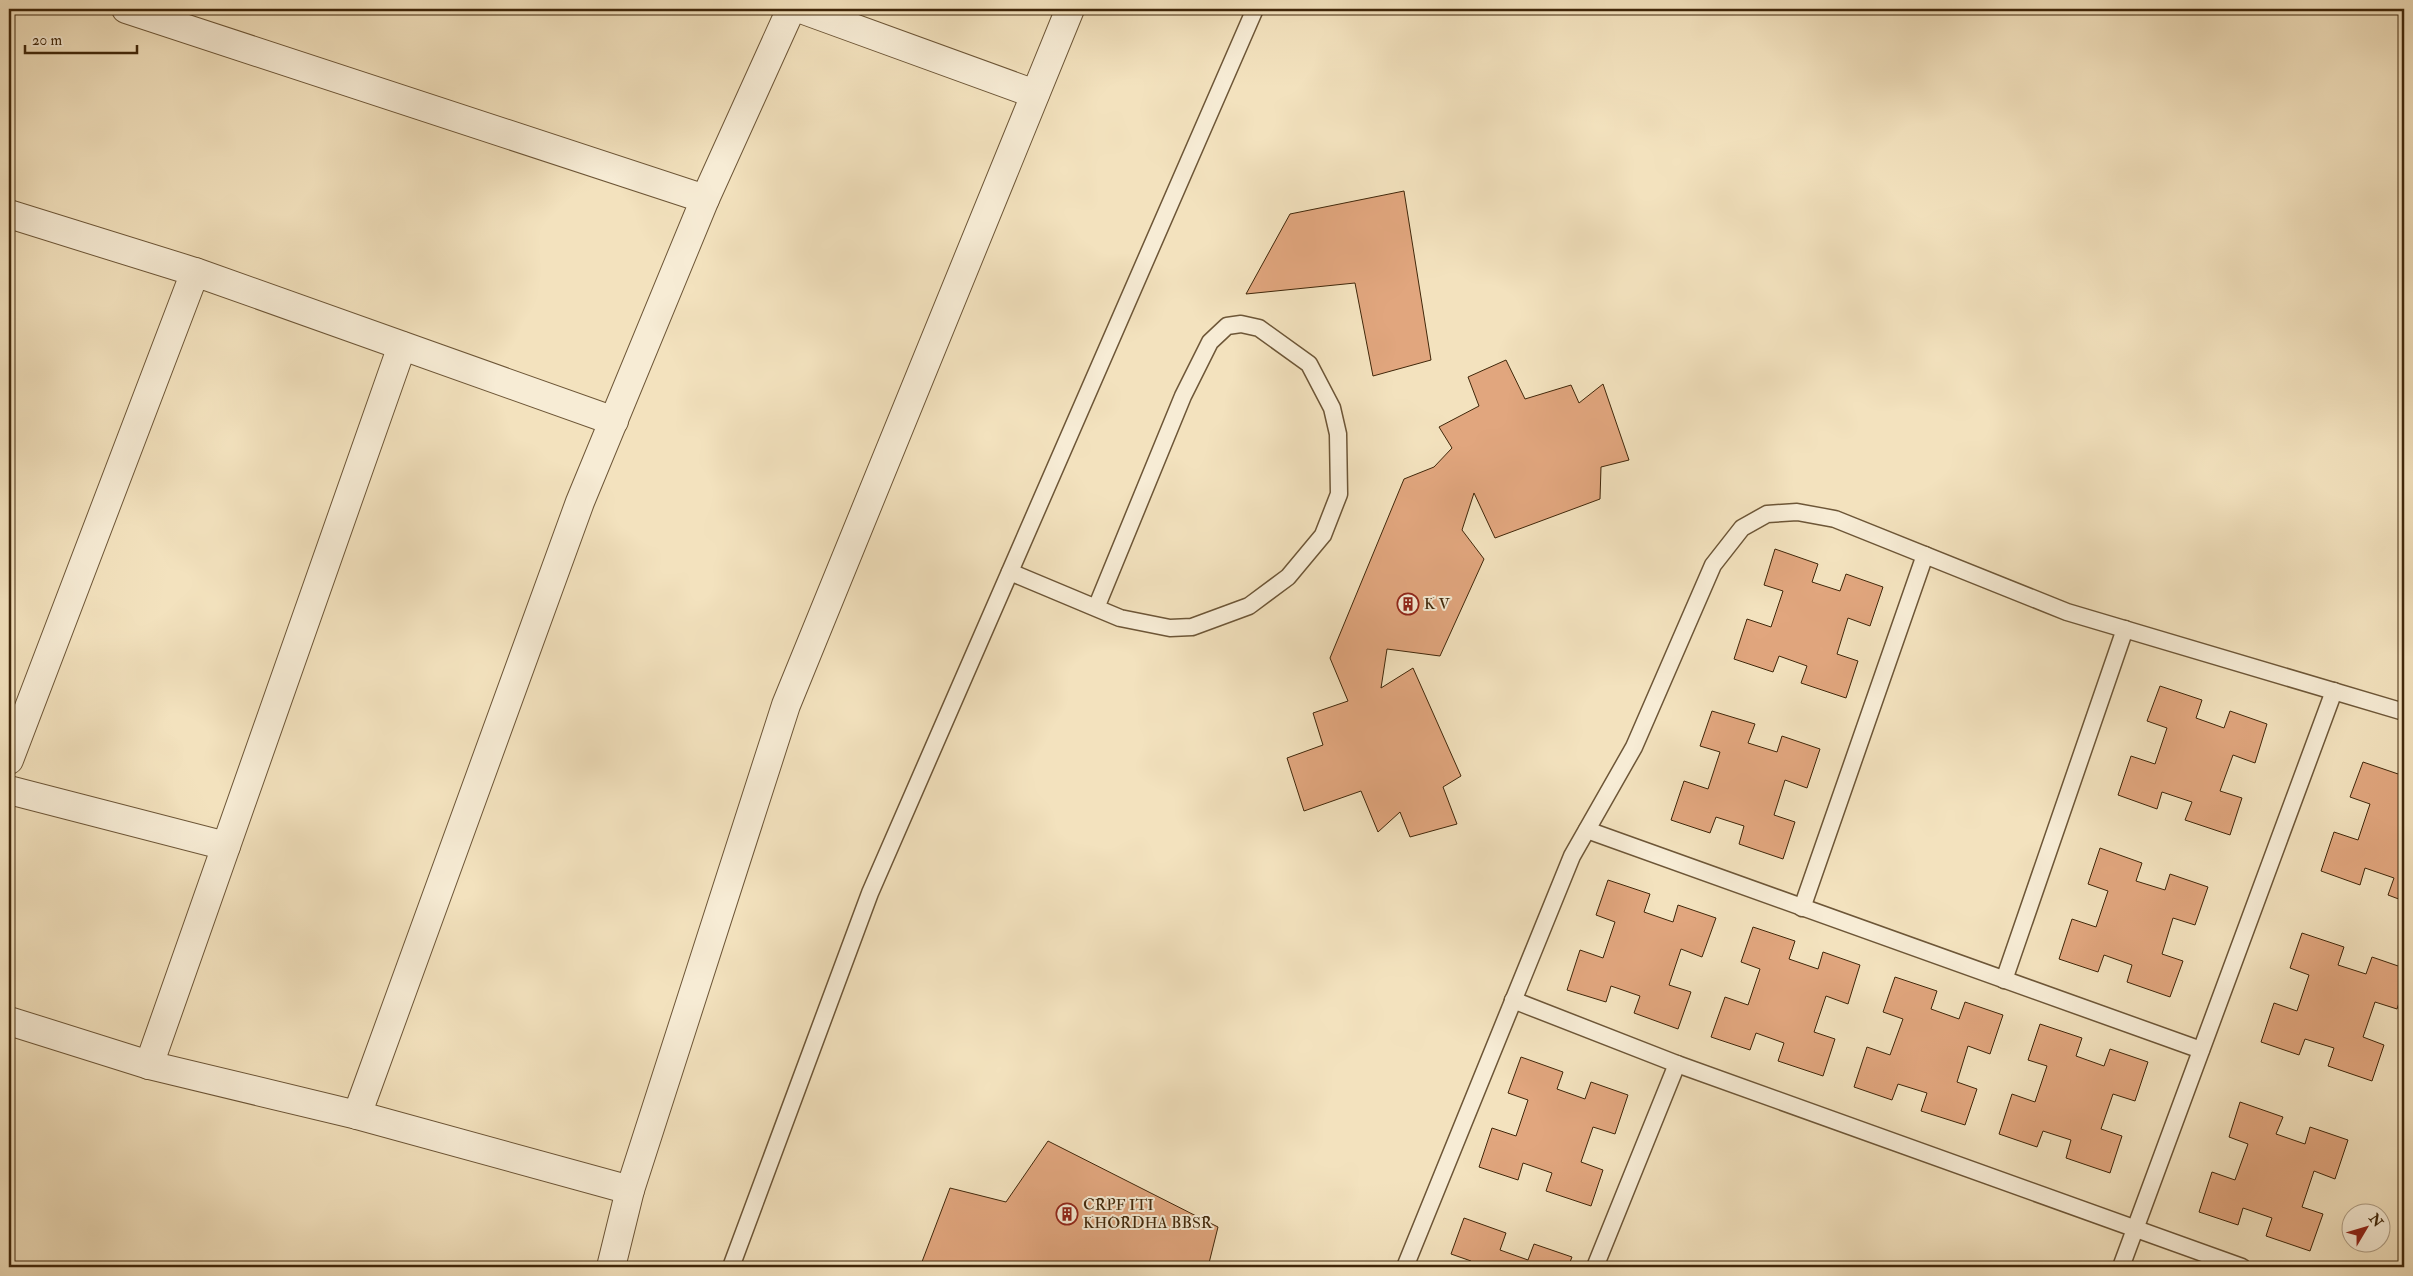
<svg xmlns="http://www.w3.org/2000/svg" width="2413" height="1276" font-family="'IM FELL Double Pica',serif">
  <rect width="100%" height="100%" fill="#f3e2be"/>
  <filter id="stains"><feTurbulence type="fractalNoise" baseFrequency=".004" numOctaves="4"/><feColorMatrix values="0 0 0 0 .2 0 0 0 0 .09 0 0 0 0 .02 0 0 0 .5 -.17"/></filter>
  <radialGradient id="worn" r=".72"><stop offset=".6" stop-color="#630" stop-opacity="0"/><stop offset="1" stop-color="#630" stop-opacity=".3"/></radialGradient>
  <!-- building -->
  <g fill="#e1a67e" stroke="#40270a">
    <polygon points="1404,191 1431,360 1373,376 1355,283 1246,294 1290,214"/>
    <polygon points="1506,360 1525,399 1571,385 1579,403 1603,384 1629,460 1601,467 1600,499 1495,538 1474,493 1462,530 1484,559 1440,656 1387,649 1381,688 1413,668 1461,776 1443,787 1457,824 1410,837 1400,812 1378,832 1361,791 1304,811 1287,758 1323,745 1313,713 1348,701 1330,658 1404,479 1434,467 1452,448 1439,427 1479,406 1468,377"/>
    <polygon points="1775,549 1818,564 1812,582 1840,591 1846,574 1883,587 1870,626 1848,618 1837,654 1858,661 1846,698 1801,683 1807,666 1779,656 1773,672 1734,659 1747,619 1771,627 1783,591 1764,585"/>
    <polygon points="2160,686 2202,700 2196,718 2224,728 2230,711 2267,724 2255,763 2233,755 2220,791 2242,798 2230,835 2185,820 2192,802 2162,792 2157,809 2118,795 2131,756 2155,764 2167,728 2147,721"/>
    <polygon points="1712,711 1755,724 1748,743 1777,752 1782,736 1820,749 1807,788 1785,780 1774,815 1795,822 1783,859 1739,844 1744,826 1716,817 1710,833 1671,820 1684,781 1708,789 1720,752 1700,746"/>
    <polygon points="2363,762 2404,776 2399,794 2404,796 2404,901 2388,895 2394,878 2365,868 2360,885 2321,871 2334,832 2358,840 2370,804 2350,797"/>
    <polygon points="2100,848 2142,863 2136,881 2165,890 2170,874 2208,887 2195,925 2173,918 2162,954 2183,961 2170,997 2127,982 2132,965 2104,955 2098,972 2059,959 2072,919 2096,927 2108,891 2088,884"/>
    <polygon points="1608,880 1650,894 1644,912 1673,922 1678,905 1716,918 1702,957 1681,949 1669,985 1691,992 1678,1029 1634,1013 1640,996 1611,986 1606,1002 1567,990 1580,950 1603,958 1615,922 1596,915"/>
    <polygon points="1753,927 1795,941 1789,959 1818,969 1823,952 1860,965 1848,1004 1826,996 1814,1032 1835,1039 1823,1076 1778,1061 1784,1043 1756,1033 1750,1050 1711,1037 1725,997 1748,1005 1760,969 1741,962"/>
    <polygon points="2302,933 2344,947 2338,965 2366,974 2372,957 2404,968 2404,987 2397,1009 2375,1002 2363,1037 2384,1045 2372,1081 2328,1066 2334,1048 2305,1039 2299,1055 2261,1042 2274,1003 2297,1011 2309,975 2290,968"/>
    <polygon points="1895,977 1937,991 1931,1009 1959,1019 1965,1002 2003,1015 1990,1054 1968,1046 1957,1082 1977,1089 1965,1125 1921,1111 1927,1093 1898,1084 1892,1100 1854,1087 1867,1047 1890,1055 1903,1019 1883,1012"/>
    <polygon points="2040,1024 2082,1038 2076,1056 2104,1066 2110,1049 2148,1062 2135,1101 2113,1094 2101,1129 2122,1136 2110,1173 2066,1158 2071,1140 2043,1131 2037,1147 1999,1134 2012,1094 2035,1102 2047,1066 2028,1060"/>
    <polygon points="1521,1057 1563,1072 1557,1089 1585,1099 1591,1082 1628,1095 1615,1134 1593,1127 1581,1162 1603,1170 1591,1206 1546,1191 1552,1173 1523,1163 1518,1180 1479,1167 1492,1128 1516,1136 1528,1100 1508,1093"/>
    <polygon points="2240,1102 2283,1117 2276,1134 2305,1144 2310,1127 2348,1140 2335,1179 2314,1171 2302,1207 2323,1214 2310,1251 2266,1236 2272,1218 2243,1208 2238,1225 2199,1212 2212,1172 2235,1180 2248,1144 2229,1137"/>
    <polygon points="1048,1141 1218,1227 1208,1267 920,1267 950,1188 1006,1202"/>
    <polygon points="1464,1218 1506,1233 1500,1250 1528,1260 1534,1244 1572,1257 1568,1267 1469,1267 1471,1261 1451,1254"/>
  </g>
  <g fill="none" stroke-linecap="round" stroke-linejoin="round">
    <!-- service casing -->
    <g stroke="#6d5637" stroke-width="19">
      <g id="service">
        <polyline points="1010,572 1096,608 1120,618 1170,628 1192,627 1249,606 1288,577 1323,535 1339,494 1338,434 1332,408 1309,364 1259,328 1241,324 1227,326 1210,342 1183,396 1096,608"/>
        <polyline points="1587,830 2201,1050"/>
        <polyline points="1802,908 1925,555"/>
        <polyline points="2004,980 2125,629"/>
        <polyline points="1513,1000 1677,1064 2242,1267"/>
        <polyline points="731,1267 870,893 1255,9"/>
        <polyline points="1405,1267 1572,856 1634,747 1713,565 1742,528 1767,514 1797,512 1835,519 2067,612 2404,712"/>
        <polyline points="1595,1267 1677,1064"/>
        <polyline points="2121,1267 2334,691"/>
      </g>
    </g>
    <!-- minor casing -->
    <g stroke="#6d5637" stroke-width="30">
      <g id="minor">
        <polyline points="126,9 705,199"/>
        <polyline points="801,9 1035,94"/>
        <polyline points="9,214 195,272"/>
        <polyline points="9,760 195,272 614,421"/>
        <polyline points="9,790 226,846"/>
        <polyline points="9,1021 149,1065 357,1115 630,1190"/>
        <polyline points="149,1065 402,346"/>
        <polyline points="357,1115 580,502 705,199 791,9"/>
      </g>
    </g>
    <!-- tertiary casing -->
    <g stroke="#6d5637" stroke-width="30">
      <polyline id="tertiary" points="611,1267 630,1190 786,705 1070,9"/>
    </g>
    <!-- service -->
    <use href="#service" stroke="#f7ecd5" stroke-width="16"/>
    <!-- minor -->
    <use href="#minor" stroke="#f7ecd5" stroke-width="28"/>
    <!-- tertiary -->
    <use href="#tertiary" stroke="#f7ecd5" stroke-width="28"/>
  </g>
  <!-- icons -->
  <defs>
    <g id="building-ring" transform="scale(1.125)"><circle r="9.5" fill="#f7ecd5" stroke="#8f2418" stroke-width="1.5"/><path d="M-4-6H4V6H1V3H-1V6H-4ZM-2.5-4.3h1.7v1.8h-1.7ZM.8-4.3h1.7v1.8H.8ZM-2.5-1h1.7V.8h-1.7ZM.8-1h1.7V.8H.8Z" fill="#8f2418"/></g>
  </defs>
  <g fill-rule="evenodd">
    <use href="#building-ring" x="1408" y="604"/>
    <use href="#building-ring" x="1067" y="1214"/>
  </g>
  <g text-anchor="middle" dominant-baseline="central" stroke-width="4" stroke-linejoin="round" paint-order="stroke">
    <!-- poi labels -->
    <g font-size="16" fill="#40270a" stroke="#f7ecd5" text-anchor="start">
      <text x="1424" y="604">K V</text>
      <text x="1083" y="1205">CRPF ITI<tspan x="1083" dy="18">KHORDHA BBSR</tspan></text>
    </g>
  </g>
  <!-- margin -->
  <rect width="2413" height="1276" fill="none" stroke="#f3e2be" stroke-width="30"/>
  <rect x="10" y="10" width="2393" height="1256" fill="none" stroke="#40270a" stroke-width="2.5"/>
  <rect x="15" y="15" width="2383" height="1246" fill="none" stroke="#40270a"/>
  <!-- north arrow -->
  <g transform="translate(2366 1228) rotate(52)"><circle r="24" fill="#f7ecd5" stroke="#ae9d84"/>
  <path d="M0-4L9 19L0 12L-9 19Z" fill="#8f2418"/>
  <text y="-8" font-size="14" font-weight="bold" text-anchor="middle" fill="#40270a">N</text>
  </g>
  <!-- scale -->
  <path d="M25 45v8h112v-8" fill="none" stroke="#40270a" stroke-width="2.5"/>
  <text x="32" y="45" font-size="15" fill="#40270a" stroke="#f7ecd5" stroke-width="4" paint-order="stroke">20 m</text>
  <rect width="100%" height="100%" filter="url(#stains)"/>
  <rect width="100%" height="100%" fill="url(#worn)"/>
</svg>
